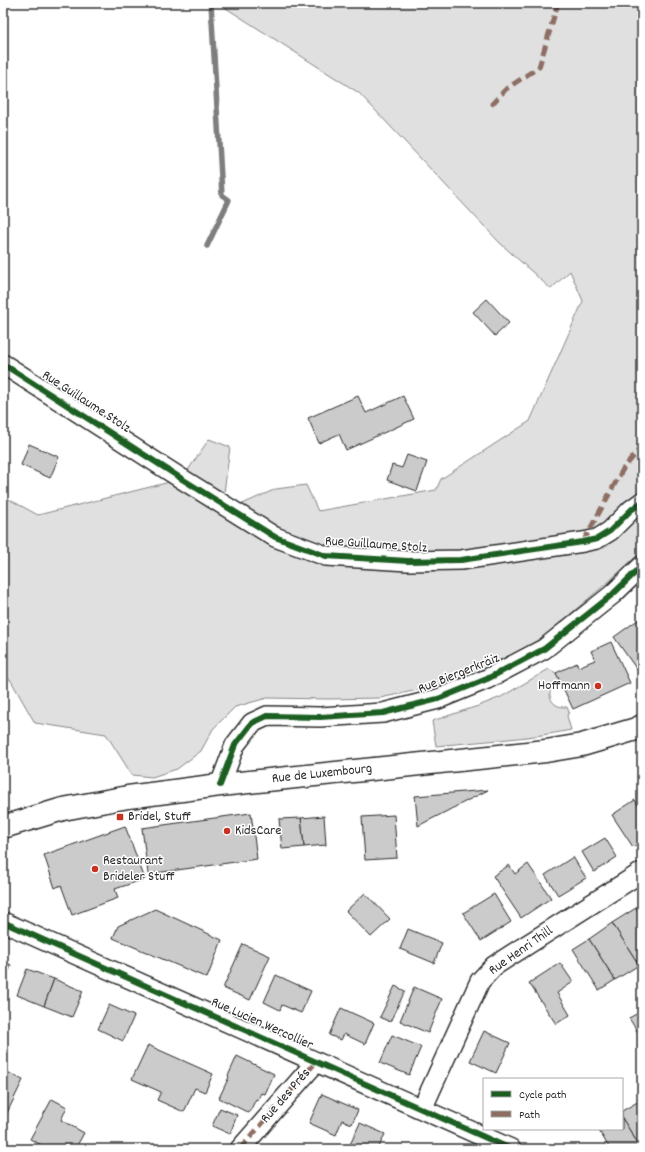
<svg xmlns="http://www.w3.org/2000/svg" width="645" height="1152" font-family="Dekko,sans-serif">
  <rect width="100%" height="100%" fill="#fff"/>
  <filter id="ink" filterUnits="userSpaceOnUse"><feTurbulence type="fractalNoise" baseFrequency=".025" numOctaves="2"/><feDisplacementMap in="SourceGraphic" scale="8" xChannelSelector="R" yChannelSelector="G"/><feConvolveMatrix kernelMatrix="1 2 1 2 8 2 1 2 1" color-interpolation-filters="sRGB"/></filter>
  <g filter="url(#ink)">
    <!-- green -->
    <g fill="#e0e0e0" stroke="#868686">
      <polygon points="218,3 642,3 642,551 607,583 542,638 483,670 437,686 380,698 328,699 267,698 235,707 213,729 201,751 177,769 152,777 132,775 106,734 35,723 10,679 3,680 3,496 38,515 182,479 209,439 230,447 224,493 238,506 276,489 306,485 318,511 436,490 441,479 530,421 583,301 570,271 551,289 500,243 359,93"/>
      <path d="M549 669 556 673 560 680C543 688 549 709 567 707L569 712 567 716 571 730C527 739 481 741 436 746L432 721 478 706 501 697Z"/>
    </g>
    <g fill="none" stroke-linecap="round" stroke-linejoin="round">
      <!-- stream -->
      <polyline stroke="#7e7e7e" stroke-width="5.5" points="207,246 229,200 222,195 211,3"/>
    </g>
    <!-- building -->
    <g fill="#cbcbcb" stroke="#2b2b2b">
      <polygon points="487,299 509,323 495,336 473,312"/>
      <polygon points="358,396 366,413 403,396 414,419 346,450 339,434 319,443 308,418"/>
      <polygon points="29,444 59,457 50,478 21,465"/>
      <polygon points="407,455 427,462 417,491 387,480 392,465 402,468"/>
      <polygon points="642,617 642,677 614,637"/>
      <polygon points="611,642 630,683 573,709 556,673 577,663 578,667 595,660 591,651"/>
      <polygon points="488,790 418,826 415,796"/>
      <polygon points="635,800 642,812 642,841 633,847 612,815"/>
      <polygon points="251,813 257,859 148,874 142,828"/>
      <polygon points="394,815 397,858 365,860 362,817"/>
      <polygon points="324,816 326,845 304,847 301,818"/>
      <polygon points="301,818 304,847 282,849 279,819"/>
      <polygon points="125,826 145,879 115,889 118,898 72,915 61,885 55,888 44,855"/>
      <polygon points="605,838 617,857 594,872 582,852"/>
      <polygon points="573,857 586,878 558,895 545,875"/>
      <polygon points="528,864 551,898 521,918 493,876 509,865 515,874"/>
      <polygon points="365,893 390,919 371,937 346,911"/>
      <polygon points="494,894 511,922 481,941 463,913"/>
      <polygon points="642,904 642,917 636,908"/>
      <polygon points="636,908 642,917 642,963 639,965 612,923"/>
      <polygon points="155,909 222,940 207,978 113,938 118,926"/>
      <polygon points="612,923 639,965 615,980 589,939"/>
      <polygon points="408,929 442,943 434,963 400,949"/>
      <polygon points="589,939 615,980 599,990 573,949"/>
      <polygon points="243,944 270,956 250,1000 223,988"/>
      <polygon points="3,961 11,965 3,986"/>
      <polygon points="560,963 573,982 557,993 570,1015 556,1024 529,983"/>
      <polygon points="27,969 54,979 44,1006 17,995"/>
      <polygon points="276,975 311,991 301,1013 282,1005 280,1010 264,1002"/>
      <polygon points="54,979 83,991 72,1017 44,1006"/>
      <polygon points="395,986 405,991 390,1022 380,1017"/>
      <polygon points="414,987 442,999 428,1033 400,1021"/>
      <polygon points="109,1005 134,1016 123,1041 98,1029"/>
      <polygon points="341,1008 374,1023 365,1044 344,1034 341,1040 329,1035"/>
      <polygon points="642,1011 642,1039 629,1018"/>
      <polygon points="484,1031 510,1043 496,1073 470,1061"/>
      <polygon points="392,1035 421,1047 409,1075 380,1063"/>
      <polygon points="148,1045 213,1074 205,1092 195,1088 184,1112 157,1100 161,1092 132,1079"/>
      <polygon points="237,1056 274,1074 265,1094 261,1093 258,1100 256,1099 249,1113 219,1098 229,1077 228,1076"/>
      <polygon points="3,1070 23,1080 3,1121"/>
      <polygon points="322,1094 358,1110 352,1124 342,1120 336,1135 309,1123"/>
      <polygon points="52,1099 67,1107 61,1120 84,1133 75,1149 49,1149 30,1139"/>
      <polygon points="641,1100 642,1102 642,1145 640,1147 622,1118 622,1111"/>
      <polygon points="220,1108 237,1115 230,1134 212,1126"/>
      <polygon points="622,1118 640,1147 636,1149 610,1149 598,1129 622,1129"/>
      <polygon points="360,1123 385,1134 378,1149 348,1149"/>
    </g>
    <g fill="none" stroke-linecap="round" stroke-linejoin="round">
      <!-- minor casing -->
      <g stroke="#2b2b2b" stroke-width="22">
        <g id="minor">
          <polyline points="3,364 182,479 275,537 326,556 408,561 461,560 583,542 597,539 610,531 631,510 642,502"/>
          <polyline points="220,785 235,745 252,723 267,716 320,717 383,713 438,699 487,679 544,649 613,594 642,566"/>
          <polyline points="3,922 511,1149"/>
          <polyline points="422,1109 480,981 494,966 511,955 642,872"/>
          <polyline points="240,1149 316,1062"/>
        </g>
      </g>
      <!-- primary casing -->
      <g stroke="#2b2b2b" stroke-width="25">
        <polyline id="primary" points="3,827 63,809 128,797 220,785 546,751 582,745 636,729 642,726"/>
      </g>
      <!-- minor -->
      <use href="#minor" stroke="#fff" stroke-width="19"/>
      <!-- primary -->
      <use href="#primary" stroke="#fff" stroke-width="22"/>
      <!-- quiet -->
      <g stroke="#8d6e63" stroke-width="5" stroke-dasharray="10 5" stroke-linecap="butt">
        <polyline points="491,105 506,89 539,67 558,3"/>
        <polyline points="583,542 623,469 642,446"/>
        <polyline points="240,1149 316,1062"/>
      </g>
      <!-- cycleway casing -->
      <g stroke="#fff" stroke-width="8">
        <g id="cycleway">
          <polyline points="3,364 182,479 275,537 326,556 408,561 461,560 583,542 597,539 610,531 631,510 642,502"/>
          <polyline points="220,785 235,745 252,723 267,716 320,717 383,713 438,699 487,679 544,649 613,594 642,566"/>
          <polyline points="3,922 511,1149"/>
        </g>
      </g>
      <!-- cycleway -->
      <use href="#cycleway" stroke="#1b5e20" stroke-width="6"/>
    </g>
  </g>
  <!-- markers -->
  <g fill="#c8321e" stroke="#fff" stroke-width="1.5">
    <circle cx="598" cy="686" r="4"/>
    <rect x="116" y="813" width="8" height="8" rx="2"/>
    <circle cx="227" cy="831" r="4"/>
    <circle cx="95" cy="869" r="4"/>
  </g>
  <g text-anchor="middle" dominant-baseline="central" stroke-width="3" stroke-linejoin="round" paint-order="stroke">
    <!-- street labels -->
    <g font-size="14" fill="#2b2b2b" stroke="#fff">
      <text transform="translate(86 402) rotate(33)">Rue Guillaume Stolz</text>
      <text transform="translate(376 545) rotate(4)">Rue Guillaume Stolz</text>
      <text transform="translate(459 674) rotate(-22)">Rue Biergerkräiz</text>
      <text transform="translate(322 774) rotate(-6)">Rue de Luxembourg</text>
      <text transform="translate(521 951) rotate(-35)">Rue Henri Thill</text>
      <text transform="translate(262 1024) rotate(24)">Rue Lucien Wercollier</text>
      <text transform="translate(286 1096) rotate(-49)">Rue des Prés</text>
    </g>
    <!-- poi labels -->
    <g font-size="14" fill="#2b2b2b" stroke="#fff" text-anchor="start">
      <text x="590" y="686" text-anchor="end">Hoffmann</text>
      <text x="128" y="817">Bridel, Stuff</text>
      <text x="235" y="831">KidsCare</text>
      <text x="103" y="861">Restaurant<tspan x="103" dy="16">Brideler Stuff</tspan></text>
    </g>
  </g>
  <!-- margin -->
  <rect width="645" height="1152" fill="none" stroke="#fff" stroke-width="16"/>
  <rect x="8" y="8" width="629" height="1136" fill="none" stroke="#2b2b2b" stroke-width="1.5" filter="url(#ink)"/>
  <!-- legend -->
  <rect x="483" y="1078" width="140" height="52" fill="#ffffff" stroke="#aaaaaa"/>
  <rect x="491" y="1091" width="20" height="6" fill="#1b5e20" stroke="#aaaaaa"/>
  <text x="519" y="1098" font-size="12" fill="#2b2b2b">Cycle path</text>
  <rect x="491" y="1111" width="20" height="6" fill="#8d6e63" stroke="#aaaaaa"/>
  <text x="519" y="1118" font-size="12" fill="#2b2b2b">Path</text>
</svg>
